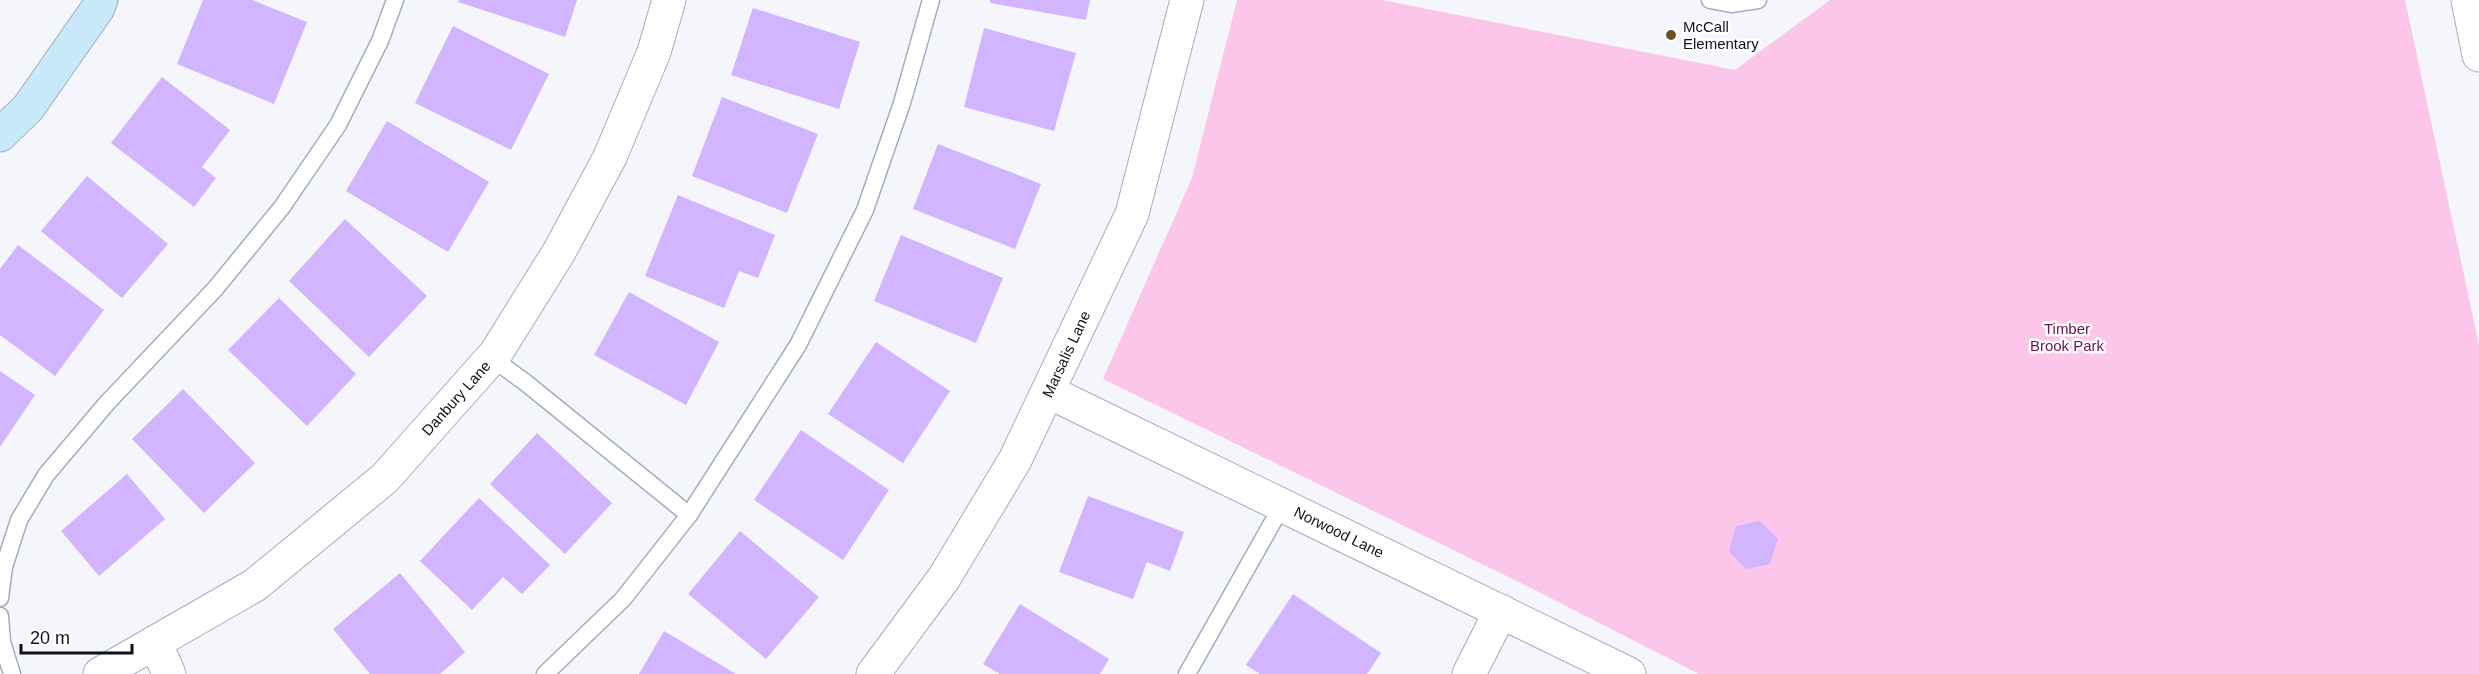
<svg xmlns="http://www.w3.org/2000/svg" width="2479" height="674" font-family="Helvetica,sans-serif">
  <rect width="100%" height="100%" fill="#f4f6fb"/>
  <!-- green -->
  <polygon fill="#fcc6ea" points="1237,0 1382,0 1735,70 1830,0 2405,0 2479,345 2479,674 1699,674 1531,588 1103,379 1192,178"/>
  <!-- building -->
  <g fill="#d3b4fe">
    <polygon points="203,0 252,0 307,22 274,104 177,64"/>
    <polygon points="459,0 577,0 565,37 458,2"/>
    <polygon points="990,0 1090,0 1086,20 990,3"/>
    <polygon points="753,8 860,42 839,109 731,75"/>
    <polygon points="453,26 549,74 511,150 415,103"/>
    <polygon points="984,28 1076,53 1054,131 964,107"/>
    <polygon points="162,77 230,130 202,167 216,178 194,207 111,143"/>
    <polygon points="722,97 818,134 787,213 692,176"/>
    <polygon points="387,121 489,182 448,252 346,191"/>
    <polygon points="938,144 1041,184 1015,249 913,209"/>
    <polygon points="87,176 168,244 122,298 41,231"/>
    <polygon points="678,195 775,235 758,278 739,271 724,308 645,276"/>
    <polygon points="345,219 427,296 369,357 289,281"/>
    <polygon points="901,235 1003,278 976,343 874,301"/>
    <polygon points="18,245 104,310 55,376 0,335 0,269"/>
    <polygon points="629,292 719,342 686,405 594,355"/>
    <polygon points="279,298 356,374 307,426 228,350"/>
    <polygon points="876,342 950,391 903,463 828,414"/>
    <polygon points="0,371 35,395 0,447"/>
    <polygon points="183,389 255,463 204,513 132,439"/>
    <polygon points="801,430 889,490 843,560 754,500"/>
    <polygon points="537,433 612,503 565,554 490,484"/>
    <polygon points="127,474 165,519 99,576 61,531"/>
    <polygon points="1088,496 1184,532 1170,571 1147,562 1133,599 1059,572"/>
    <polygon points="479,498 550,565 522,594 503,577 472,610 420,561"/>
    <polygon points="1760,521 1778,539 1770,564 1746,569 1729,551 1736,526"/>
    <polygon points="740,531 819,597 766,659 688,594"/>
    <polygon points="400,573 465,652 440,674 370,674 333,629"/>
    <polygon points="1293,594 1381,653 1367,674 1260,674 1246,665"/>
    <polygon points="1020,604 1109,659 1100,674 1000,674 983,664"/>
    <polygon points="664,631 736,674 639,674"/>
  </g>
  <g fill="none" stroke-linecap="round" stroke-linejoin="round">
    <!-- lane casing -->
    <g stroke="#a3acc3" stroke-width="19">
      <g id="lane">
        <polyline points="1710,0 1731,4 1758,0"/>
        <polyline points="492,358 526,383 689,515"/>
        <polyline points="0,598 4,567 19,520 46,475 107,403 215,289 282,207 338,125 380,41 395,0"/>
        <polyline points="0,616 2,642 12,674"/>
        <polyline points="545,674 623,599 689,515 798,345 865,210 902,103 931,0"/>
        <polyline points="1187,674 1283,504"/>
      </g>
    </g>
    <!-- street casing -->
    <g stroke="#a3acc3" stroke-width="35">
      <g id="street">
        <polyline points="2468,0 2479,55"/>
        <polyline points="1049,392 1629,674"/>
        <polyline points="155,642 169,674"/>
        <polyline points="100,674 255,585 385,478 496,353 559,252 610,157 654,52 669,0"/>
        <polyline points="873,674 944,578 1015,460 1132,214 1187,0"/>
        <polyline points="1469,674 1501,611"/>
      </g>
    </g>
    <!-- secondary casing -->
    <g stroke="#a3acc3" stroke-width="35">
      <polyline id="secondary" points="0,135 28,108 98,8 101,0"/>
    </g>
    <!-- lane -->
    <use href="#lane" stroke="#fff" stroke-width="16"/>
    <!-- street -->
    <use href="#street" stroke="#fff" stroke-width="33"/>
    <!-- secondary -->
    <use href="#secondary" stroke="#c8e9f9" stroke-width="33"/>
  </g>
  <!-- markers -->
  <circle fill="#695222" stroke="#fff" stroke-width="2" cx="1671" cy="35" r="6"/>
  <g text-anchor="middle" dominant-baseline="central" stroke-width="5" stroke-linejoin="round" paint-order="stroke">
    <!-- poi labels -->
    <g font-size="15" fill="#0f121a" stroke="#fff" text-anchor="start">
      <text x="1683" y="26">McCall<tspan x="1683" dy="17">Elementary</tspan></text>
    </g>
    <!-- park labels -->
    <g font-size="15" fill="#671455" stroke="#fff">
      <text x="2067" y="328">Timber<tspan x="2067" dy="17">Brook Park</tspan></text>
    </g>
    <!-- street labels -->
    <g font-size="15" fill="#0f121a" stroke="#fff">
      <text transform="translate(1066 354) rotate(-65)">Marsalis Lane</text>
      <text transform="translate(456 398) rotate(-48)">Danbury Lane</text>
      <text transform="translate(1339 532) rotate(26)">Norwood Lane</text>
    </g>
  </g>
  <!-- scale -->
  <path d="M21 644v9h111v-9" fill="none" stroke="#0f121a" stroke-width="3"/>
  <text x="30" y="644" font-size="18" fill="#0f121a" stroke="#ffffff" stroke-width="4.5" paint-order="stroke">20 m</text>
</svg>
